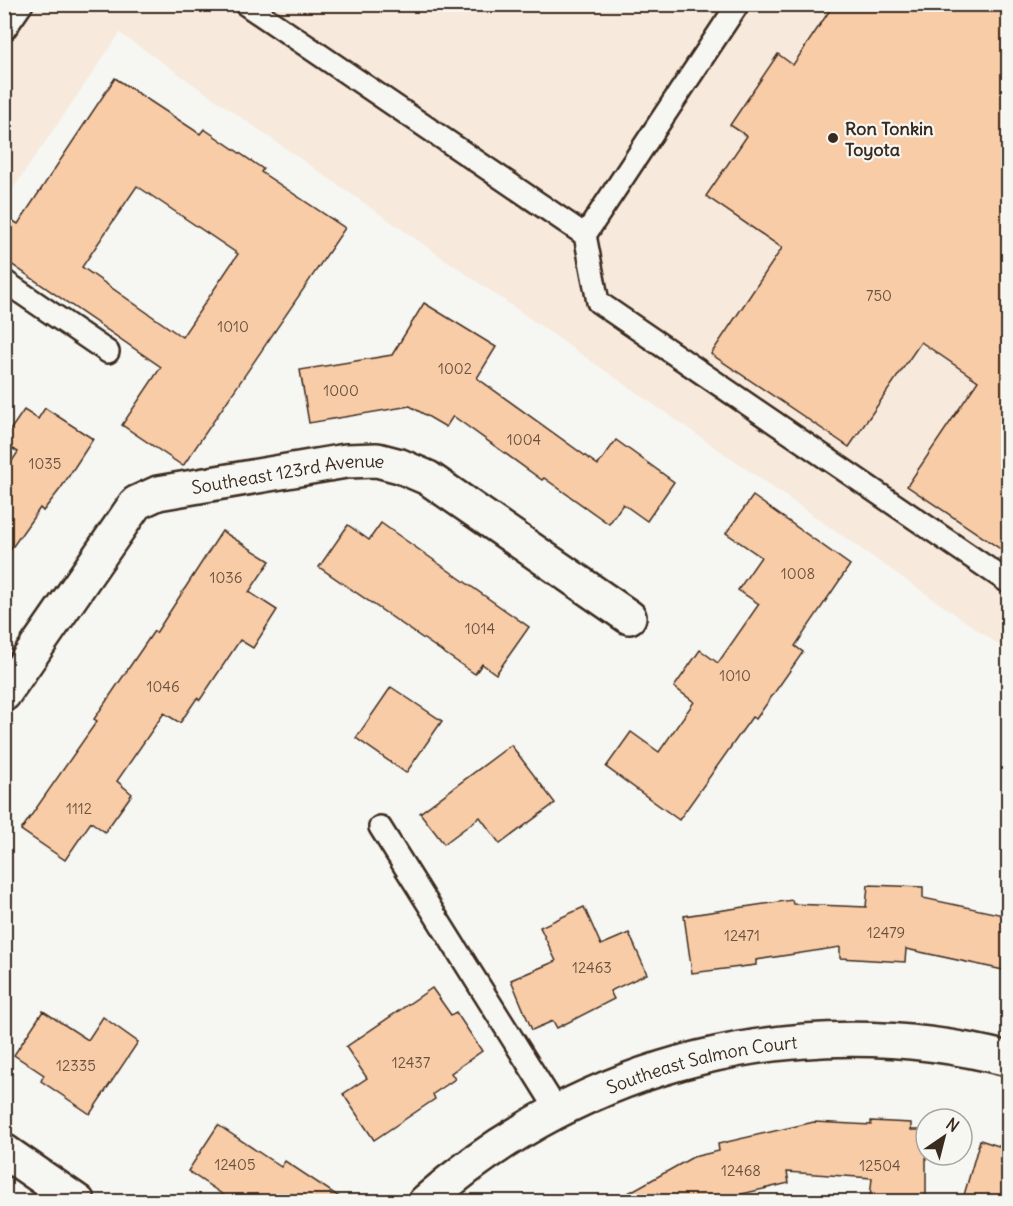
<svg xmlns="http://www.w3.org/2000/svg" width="1013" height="1206" font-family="Delius,sans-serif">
  <rect width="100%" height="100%" fill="#f6f6f2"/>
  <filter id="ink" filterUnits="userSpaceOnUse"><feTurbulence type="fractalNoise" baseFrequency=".0167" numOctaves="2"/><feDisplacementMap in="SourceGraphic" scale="12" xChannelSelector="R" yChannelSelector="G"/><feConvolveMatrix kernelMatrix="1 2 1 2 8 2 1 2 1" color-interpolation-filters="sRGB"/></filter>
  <g filter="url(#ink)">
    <!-- built -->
    <polygon fill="#f7e9dc" points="5,5 1008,5 1008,651 120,33 10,193 5,189"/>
    <!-- building -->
    <g fill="#f9cca8" stroke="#3b2a1e" stroke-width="1.5" fill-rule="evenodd">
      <polygon points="834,4 1008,4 1008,554 907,486 978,381 921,342 849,447 711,354 782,248 706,196 747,136 730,125 778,54 793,65"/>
      <path d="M115 78 200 134 204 129 263 169 261 172 345 228 183 466 122 425 161 367 4 259V215L18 224ZM137 186 238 254 182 337 82 267Z"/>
      <polygon points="424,303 496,347 477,378 598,465 616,440 674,482 647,521 623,504 609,524 544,478 542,480 453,416 446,427 410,406 309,423 300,370 392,355"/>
      <polygon points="45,408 93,439 61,488 43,511 40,508 4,559 4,473 18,452 4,443 4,439 24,410 38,419"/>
      <polygon points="753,496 850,565 795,646 803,652 756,719 752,717 679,820 606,767 631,732 659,752 694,702 674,687 700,650 718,663 759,604 738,590 761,557 726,533"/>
      <polygon points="381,523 529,627 496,674 482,664 475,674 319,567 348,525 369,540"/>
      <polygon points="222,531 270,561 249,592 277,610 253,648 240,640 200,700 197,698 180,723 164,713 117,781 132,794 105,832 91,822 65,860 21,830 97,721 94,719 154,631 156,633"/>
      <polygon points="391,687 442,721 406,773 356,738"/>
      <polygon points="511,745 555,803 500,844 480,817 444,844 420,813"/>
      <polygon points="868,885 923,887 923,898 1008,916 1008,971 906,949 905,962 840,958 840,947 756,960 756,965 692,973 684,916 792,900 793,904 866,907"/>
      <polygon points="584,907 601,945 629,933 647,974 610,991 614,999 557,1028 553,1021 532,1030 511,980 556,961 540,927"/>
      <polygon points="432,988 451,1015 456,1012 482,1051 451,1073 455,1079 433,1094 435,1099 374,1140 343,1094 367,1078 346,1047"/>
      <polygon points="43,1011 88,1040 103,1017 138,1042 90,1114 41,1081 44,1075 14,1055"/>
      <polygon points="871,1121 911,1123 911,1130 926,1130 926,1200 870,1197 872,1178 787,1172 789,1183 733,1196 735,1202 612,1202 693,1157 719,1151 718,1144 814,1122 871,1125"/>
      <polygon points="218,1125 281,1167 285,1161 347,1202 234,1202 188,1171"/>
      <polygon points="980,1140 1008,1149 1008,1202 962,1202"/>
    </g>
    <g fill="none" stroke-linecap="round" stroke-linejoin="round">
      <!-- service casing -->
      <g stroke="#3b2a1e" stroke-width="26">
        <g id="service">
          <polyline points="245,4 585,235 738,4"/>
          <polyline points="4,30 22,4"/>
          <polyline points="585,235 598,302 1008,582"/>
          <polyline points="4,281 108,352"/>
          <polyline points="380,827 557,1110"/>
        </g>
      </g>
      <!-- minor casing -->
      <g stroke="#3b2a1e" stroke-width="38">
        <g id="minor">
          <path id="s1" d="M4 694 136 503 158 493 346 461 377 460 400 466 428 478 629 617"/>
          <polyline points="4,1151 78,1202"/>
          <path id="s2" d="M425 1202C584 1061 803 1006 1008 1059"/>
        </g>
      </g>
      <!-- service -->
      <use href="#service" stroke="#f6f6f2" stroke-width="21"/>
      <!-- minor -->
      <use href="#minor" stroke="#f6f6f2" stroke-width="33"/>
    </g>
  </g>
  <!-- markers -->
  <circle fill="#3b2a1e" stroke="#f6f6f2" stroke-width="2" cx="833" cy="138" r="6"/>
  <g text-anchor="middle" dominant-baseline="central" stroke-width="4.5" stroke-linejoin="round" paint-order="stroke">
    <!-- number labels -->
    <g font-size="15" fill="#6a5240">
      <text x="879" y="295">750</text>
      <text x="233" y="326">1010</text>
      <text x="455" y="368">1002</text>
      <text x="341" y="390">1000</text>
      <text x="524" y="439">1004</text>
      <text x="45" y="463">1035</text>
      <text x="798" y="573">1008</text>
      <text x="226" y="577">1036</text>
      <text x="480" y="628">1014</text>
      <text x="735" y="675">1010</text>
      <text x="163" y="686">1046</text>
      <text x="79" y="808">1112</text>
      <text x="886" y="932">12479</text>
      <text x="742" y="935">12471</text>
      <text x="592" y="967">12463</text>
      <text x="411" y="1062">12437</text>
      <text x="76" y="1065">12335</text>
      <text x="235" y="1164">12405</text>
      <text x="880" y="1165">12504</text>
      <text x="741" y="1170">12468</text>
    </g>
    <!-- poi labels -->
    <g font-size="18" font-weight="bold" fill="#3b2a1e" stroke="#f6f6f2" text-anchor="start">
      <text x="845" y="128">Ron Tonkin<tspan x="845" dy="21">Toyota</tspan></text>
    </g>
    <!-- street labels -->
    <g font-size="18" fill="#3b2a1e" stroke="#f6f6f2">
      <text stroke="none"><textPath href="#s1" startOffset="388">Southeast 123rd Avenue</textPath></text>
      <text stroke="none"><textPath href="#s2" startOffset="314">Southeast Salmon Court</textPath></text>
    </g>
  </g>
  <!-- margin -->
  <rect width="1013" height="1206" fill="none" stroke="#f6f6f2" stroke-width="24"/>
  <rect x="12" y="12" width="989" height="1182" fill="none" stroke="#3b2a1e" stroke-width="2" filter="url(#ink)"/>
  <!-- north arrow -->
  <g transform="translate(944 1137) rotate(35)"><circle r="28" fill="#f6f6f2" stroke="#aba49d" stroke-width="1.5"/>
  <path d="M0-4.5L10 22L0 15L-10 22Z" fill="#3b2a1e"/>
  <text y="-9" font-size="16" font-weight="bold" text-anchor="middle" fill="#3b2a1e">N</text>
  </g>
</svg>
